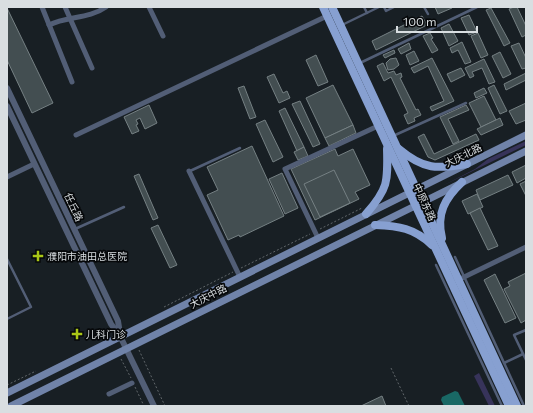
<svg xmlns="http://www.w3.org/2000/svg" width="533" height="413" font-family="Commissioner,'Noto Sans SC',sans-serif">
  <rect width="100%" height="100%" fill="#181f24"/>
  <!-- green -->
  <g fill="#37335a">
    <polygon points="526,141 526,145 442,186 475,169 488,159"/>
    <polygon points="479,373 495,406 489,406 474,376"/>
  </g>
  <!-- water -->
  <polygon fill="#196865" points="455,391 458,392 465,406 444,406 441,400 442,397"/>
  <!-- building -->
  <g fill="#434e51" stroke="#758083">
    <polygon points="435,7 452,7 452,8 438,14"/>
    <polygon points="514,7 517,7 526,26 526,35 522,37 509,9"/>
    <polygon points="7,8 53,103 32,113 7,60"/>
    <polygon points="491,8 510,43 504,46 486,10"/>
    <polygon points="469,15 477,32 469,35 461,18"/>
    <polygon points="422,16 427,25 376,50 372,41"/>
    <polygon points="449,24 458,41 449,46 441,28"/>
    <polygon points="430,33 433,38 431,39 438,50 432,53 423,36"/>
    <polygon points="478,33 488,55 481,58 471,36"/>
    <polygon points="462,42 471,62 465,64 458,50 452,53 450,48"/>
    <polygon points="409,43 411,49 401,54 398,49"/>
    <polygon points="519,43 526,58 526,68 522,69 511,46"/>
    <polygon points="394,50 395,53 385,58 383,55"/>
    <polygon points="414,51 419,61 410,65 406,55"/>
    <polygon points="500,52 511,74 503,78 492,56"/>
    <polygon points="316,55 328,82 318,86 306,60"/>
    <polygon points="396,58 399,65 394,69 388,70 386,63 390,59"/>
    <polygon points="432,58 454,101 432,111 430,107 444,101 428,66 414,73 411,68"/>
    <polygon points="484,59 495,82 489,84 482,68 472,72 474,76 470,78 465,68"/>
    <polygon points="383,63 388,73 394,71 396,75 401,73 402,77 400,78 416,110 418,109 421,115 414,118 415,121 408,124 404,115 408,113 391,77 384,81 377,66"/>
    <polygon points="461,68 465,75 451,82 447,74"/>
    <polygon points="526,73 526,80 506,90 504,84"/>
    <polygon points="274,74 283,93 287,91 290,98 279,103 267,77"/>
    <polygon points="333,85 353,125 325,138 306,98"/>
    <polygon points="494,85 507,111 500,114 488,88"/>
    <polygon points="244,86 256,117 250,119 238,88"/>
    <polygon points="484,88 487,93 476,98 474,93"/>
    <polygon points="484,96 496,120 481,127 469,103"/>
    <polygon points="300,101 320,144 313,147 292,104"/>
    <polygon points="526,103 526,120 516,124 509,111"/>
    <polygon points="149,105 157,123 145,129 140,118 136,120 138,124 136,125 139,131 132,134 124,117"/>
    <polygon points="466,105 469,110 448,119 459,141 453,144 440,117"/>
    <polygon points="285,108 304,147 297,151 279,111"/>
    <polygon points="500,118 503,125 481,135 477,129"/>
    <polygon points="265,120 283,157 273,162 256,124"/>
    <polygon points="353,125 356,133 329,146 325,138"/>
    <polygon points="424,134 434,154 476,134 479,140 435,160 428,157 418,137"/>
    <polygon points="252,146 284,216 240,237 239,235 228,240 207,195 218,190 207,167"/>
    <polygon points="304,147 308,156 298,160 294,152"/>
    <polygon points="335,149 338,156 353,149 370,185 355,192 359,199 315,220 291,169"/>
    <polygon points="526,165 526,178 517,183 512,172"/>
    <polygon points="334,170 350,203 320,217 304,184"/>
    <polygon points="282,173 298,208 285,214 269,179"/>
    <polygon points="139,174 158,218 153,220 134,176"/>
    <polygon points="508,175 513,185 480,200 476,190"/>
    <polygon points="526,181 526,196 520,184"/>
    <polygon points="477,194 483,207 468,214 462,201"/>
    <polygon points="480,208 498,246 488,250 470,213"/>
    <polygon points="158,225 177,265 170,268 151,228"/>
    <polygon points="526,273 526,320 521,323 504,289 510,286 508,282"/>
    <polygon points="495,274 516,318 505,323 484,280"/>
    <polygon points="382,396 386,406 361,406"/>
  </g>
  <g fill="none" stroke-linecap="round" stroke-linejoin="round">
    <!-- path -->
    <g stroke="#60666a" stroke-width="1" stroke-dasharray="2 2" stroke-linecap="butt">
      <polyline points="320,229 362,208"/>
      <polyline points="241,268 310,234"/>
      <polyline points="164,307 233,272"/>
      <polyline points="139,350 165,406"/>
      <polyline points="121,359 131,378"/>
      <polyline points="391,368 409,406"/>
      <polyline points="7,385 36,371"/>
      <polyline points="135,387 144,406"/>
    </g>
    <!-- service -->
    <g stroke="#525e76" stroke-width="2.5">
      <polyline points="364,7 367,13"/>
      <polyline points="384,7 386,11 394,7"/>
      <polyline points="424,7 428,14"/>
      <polyline points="342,25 379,7"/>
      <polyline points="360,63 477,7"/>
      <polyline points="393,136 466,103"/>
      <polyline points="190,171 240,148"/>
      <polyline points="75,229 124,207"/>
      <polyline points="455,257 524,406"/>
      <polyline points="7,259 31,307 7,319"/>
      <polyline points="436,265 502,406"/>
      <polyline points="526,330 514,335 526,360"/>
      <polyline points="504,363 523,354"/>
    </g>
    <!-- minor -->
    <g stroke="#525e76" stroke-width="5">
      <polyline points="42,7 72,82"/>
      <polyline points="65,7 92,68"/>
      <polyline points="149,7 163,36"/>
      <path d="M49 25C67 16 89 19 106 7"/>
      <polyline points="76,135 327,16"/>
      <polyline points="189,171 240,277"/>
      <polyline points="7,177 34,164"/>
      <polyline points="318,238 285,169 378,126"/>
      <polyline points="458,280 526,247"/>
      <polyline points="109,394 132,383"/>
    </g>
    <!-- tertiary -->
    <g stroke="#525e76" stroke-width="6">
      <polyline points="7,88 118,321 120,334"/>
      <polyline points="7,106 111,324 120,336 154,406"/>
    </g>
    <!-- secondary -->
    <g stroke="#7083a9" stroke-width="7">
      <polyline points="7,393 526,135"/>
      <polyline points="11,406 526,151"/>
    </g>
    <!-- primary -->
    <g stroke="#87a0d1" stroke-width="8">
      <polyline points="323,7 509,406"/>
      <polyline points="332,7 517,406"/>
      <path d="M399 149C424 170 437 169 467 164"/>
      <path d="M366 214C388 189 388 182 387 149"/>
      <path d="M375 225C399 226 414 228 432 245"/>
      <path d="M442 238C436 214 445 198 462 182"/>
    </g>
  </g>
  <!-- markers -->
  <g fill="#aac717" stroke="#06080a" stroke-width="1.5">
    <path d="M36 250h4v4h4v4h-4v4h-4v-4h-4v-4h4z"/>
    <path d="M75 328h4v4h4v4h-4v4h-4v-4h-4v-4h4z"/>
  </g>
  <g text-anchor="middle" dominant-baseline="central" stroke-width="3.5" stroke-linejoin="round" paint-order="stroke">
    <!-- street labels -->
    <g font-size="10" fill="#d9dee1" stroke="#06080a">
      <text transform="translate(463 155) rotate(-26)">大庆北路</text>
      <text transform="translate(425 202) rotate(65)">中原东路</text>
      <text transform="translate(74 207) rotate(65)">任丘路</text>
      <text transform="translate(208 296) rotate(-27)">大庆中路</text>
    </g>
    <!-- poi labels -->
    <g font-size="10" fill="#d9dee1" stroke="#06080a" text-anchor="start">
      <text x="47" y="256">濮阳市油田总医院</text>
      <text x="86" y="334">儿科门诊</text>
    </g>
  </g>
  <!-- border -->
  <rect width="533" height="413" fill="none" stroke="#d9dee1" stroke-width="16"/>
  <!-- scale -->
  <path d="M397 26v6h80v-6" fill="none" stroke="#d9dee1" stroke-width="2"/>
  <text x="403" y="26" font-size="12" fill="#d9dee1" stroke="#06080a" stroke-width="3" paint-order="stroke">100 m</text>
</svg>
